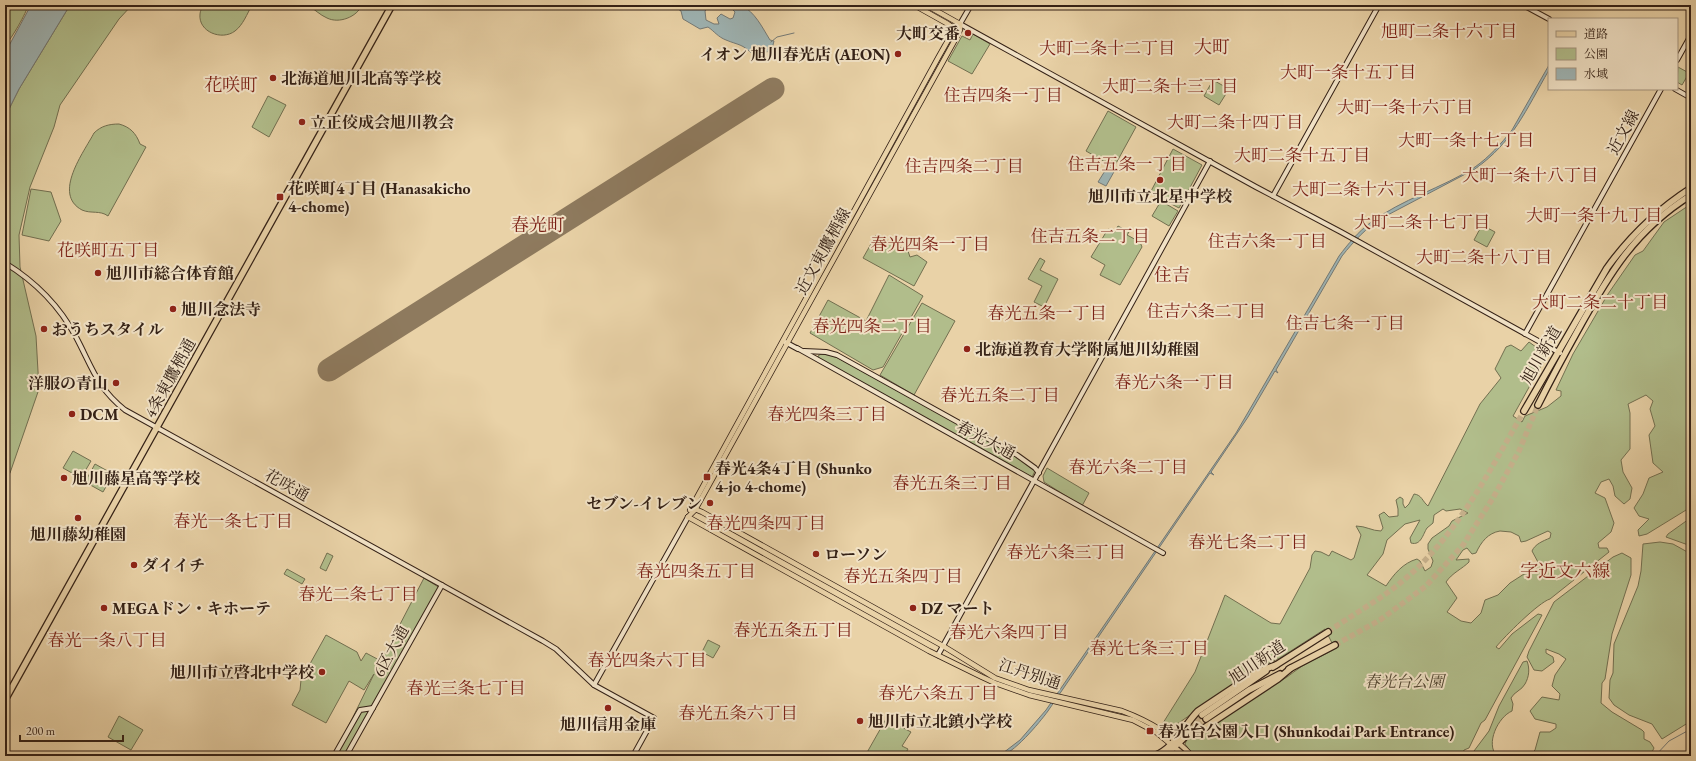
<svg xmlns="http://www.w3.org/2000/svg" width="1696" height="761" font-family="'EB Garamond','Noto Serif JP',serif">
  <rect width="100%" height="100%" fill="#e9d2a7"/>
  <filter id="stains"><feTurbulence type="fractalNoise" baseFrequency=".005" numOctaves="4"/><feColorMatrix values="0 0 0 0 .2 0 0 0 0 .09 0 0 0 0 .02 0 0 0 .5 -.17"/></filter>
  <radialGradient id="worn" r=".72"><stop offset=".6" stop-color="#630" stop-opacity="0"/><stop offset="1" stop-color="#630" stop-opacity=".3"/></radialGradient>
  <!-- green -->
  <g fill="#b1bd8b" stroke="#726f50" fill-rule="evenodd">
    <path d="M5 5H28C27 12 11 40 5 45Z"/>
    <polygon points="70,5 132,5 119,19 60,105 54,127 30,187 19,235 20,267 36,336 39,389 10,473 5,480 5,117 19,89"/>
    <path d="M204 5H252C247 14 243 25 235 31 222 41 198 32 200 14 200 11 202 8 204 5Z"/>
    <path d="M308 5H362C357 17 339 24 327 18 320 15 314 9 308 5Z"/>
    <polygon points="973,34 990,44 972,74 948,61 962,36 970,40"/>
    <polygon points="1678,67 1689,73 1682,85 1677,82"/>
    <polygon points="1213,80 1229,89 1219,105 1204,96"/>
    <polygon points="268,96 286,105 269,137 252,127"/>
    <polygon points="1108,111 1136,127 1114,167 1086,151"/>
    <path d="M119 124C130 127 136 133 140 144L146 147 108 216C100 210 91 214 82 210 52 194 84 152 94 133 101 126 109 124 119 124Z"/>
    <polygon points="1173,149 1202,165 1179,208 1150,193"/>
    <polygon points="1356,184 1363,188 1357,195 1351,191"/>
    <polygon points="31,189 51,192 61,221 49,241 22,235"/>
    <polygon points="1161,201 1178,211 1169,226 1152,216"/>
    <path d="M1691 204V507L1647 534 1639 536 1638 530 1649 519 1639 516 1634 508 1643 494 1649 478 1663 472 1653 463 1649 435 1655 426 1650 409 1653 401 1646 395 1628 404 1630 413V449L1621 460 1623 472 1632 488 1630 499 1624 504 1615 496 1613 486 1609 479 1601 482 1595 493 1605 498 1614 523 1611 532 1598 543 1599 548H1607L1609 552 1550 599C1539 602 1504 637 1496 647L1499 649 1512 634 1538 614 1542 615 1485 720 1481 723 1469 748 1464 750 1462 756H1194L1185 744 1187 739 1287 677 1302 666 1337 648 1334 642 1332 643 1325 629 1280 658 1256 669 1170 729 1163 723 1195 672 1225 595 1271 623 1280 624 1310 568 1312 555 1315 551 1321 552 1329 556 1332 551 1351 560 1354 558 1361 535 1356 526C1366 526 1372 531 1381 531L1383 528 1379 515 1384 512 1389 517 1398 516V509L1396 500 1400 497 1403 499V504L1405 508 1409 504 1414 494C1422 495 1422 501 1428 506L1480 404 1501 378 1495 369 1506 347 1511 345 1521 351 1529 342 1547 355 1513 416 1522 422 1525 416 1547 407 1561 396V391L1556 390 1573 354 1608 294 1635 255 1643 251 1664 222ZM1443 509 1446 511 1460 509 1468 513 1452 521 1449 526 1432 538 1428 544V549L1433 561 1431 567 1425 571 1420 561 1417 559C1403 563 1394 574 1386 586L1367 575 1383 554 1387 540 1405 524 1420 520 1410 538 1411 543C1421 546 1423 534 1427 528 1429 526 1431 525 1433 523L1434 515ZM1500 531 1511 532 1519 536 1521 542 1526 541 1548 531 1551 533 1550 538C1543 541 1535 544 1532 551L1539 564 1531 573 1524 574 1510 583 1498 595 1485 600 1481 613 1471 623 1461 621 1447 612 1457 598 1446 582C1452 573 1462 569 1469 562V559L1456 560 1463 550 1467 548 1472 554 1476 553C1481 542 1488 533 1500 531Z"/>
    <polygon points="1482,225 1495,232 1487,247 1474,240"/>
    <polygon points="1118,226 1129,232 1127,235 1140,242 1142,247 1120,285 1100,275 1105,265 1091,257 1108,229 1114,233"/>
    <polygon points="876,235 908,251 910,257 917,255 927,262 914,286 863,258"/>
    <polygon points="1040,258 1045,261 1040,270 1058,279 1044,307 1034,302 1042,286 1028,279"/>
    <polygon points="889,275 923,296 883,367 873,370 810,333 828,300 866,321"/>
    <polygon points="922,303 955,321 914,395 880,375"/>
    <polygon points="821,354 830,355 838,358 1012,454 1035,471 1032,477 818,359 818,356"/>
    <polygon points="73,451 91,461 81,478 63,468"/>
    <polygon points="95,464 113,474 103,492 85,482"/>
    <polygon points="1047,468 1089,493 1082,506 1044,482 1043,476"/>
    <polygon points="1689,519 1691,519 1691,546 1666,537 1668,534"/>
    <polygon points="1660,542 1673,544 1691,554 1691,721 1662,739 1652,724 1629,715 1614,705 1609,698 1610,680 1613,673 1614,644 1638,586 1641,571 1643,544"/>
    <polygon points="327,553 333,556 326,571 320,568"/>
    <polygon points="1622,553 1631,558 1631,575 1612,634 1605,679 1602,683 1601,703 1612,712 1642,730 1644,732 1644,739 1650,742 1654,748 1650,756 1529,756 1535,750 1540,732 1550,732 1556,728 1556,724 1535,719 1530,711 1542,697 1559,700 1560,694 1552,686 1555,675 1566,659 1559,654 1546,649 1546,653 1553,657 1554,662 1542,671 1534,670 1527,657 1529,651 1554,602 1613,557"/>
    <polygon points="287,569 305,579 302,584 284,574"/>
    <polygon points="424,578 440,588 346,756 334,756 374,674 364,690 349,681 326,723 292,705 300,690 301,680 326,635 357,652 361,661 366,653 381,661"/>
    <polygon points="708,640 720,646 713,658 702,652"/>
    <path d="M1527 661C1530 669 1529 677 1525 684 1522 690 1514 692 1511 698L1513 704 1512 711C1498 717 1485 744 1497 756H1473L1474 751 1489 731 1499 706 1523 662Z"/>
    <polygon points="119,716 143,730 131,750 108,737"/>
    <polygon points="886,719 911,732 902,746 908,749 904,756 865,756"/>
  </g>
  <!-- water -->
  <g fill="#9eb4b4" stroke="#747975">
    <polygon points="31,5 70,5 19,89 5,117 5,53"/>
    <path d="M680 5H710L705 11 706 20 714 24H719L717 18 721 14 730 19 733 18 735 12 728 5C731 5 737 4 741 5 755 12 762 27 770 40L774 41 772 49 767 52 760 50 752 54C743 44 738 45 726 40 718 37 714 31 708 27L700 29 683 19 681 11 678 9Z"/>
    <path d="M1549 65V70C1526 110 1513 142 1475 169L1382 218C1366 228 1354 241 1342 256L1276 370 1278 373 1275 371 1248 417 1211 472 1214 475 1210 473 1048 711C1040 722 1012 756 999 756L1020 740 1046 710 1236 433 1339 256C1348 244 1358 232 1370 223 1402 199 1442 188 1475 167 1489 157 1501 144 1512 130Z"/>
    <polygon points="1108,166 1115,170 1106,186 1098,182"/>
  </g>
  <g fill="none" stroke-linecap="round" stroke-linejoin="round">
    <!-- stream -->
    <g stroke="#747975" stroke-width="1">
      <polyline points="771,42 777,37 794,33"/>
      <polyline points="1655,756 1669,741 1691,729"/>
    </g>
    <!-- runway -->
    <polyline stroke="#8e7a5e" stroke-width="23" points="329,370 773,89"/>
    <!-- highway-tunnel -->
    <g stroke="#c5af8a" stroke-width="5.5" stroke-dasharray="5.5 3" stroke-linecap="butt">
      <path d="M1328 632C1353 614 1382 599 1405 579 1458 534 1490 470 1524 411"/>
      <polyline points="1335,645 1380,620 1426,586 1463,545 1493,498 1519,451 1538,405"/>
      <polyline points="1192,732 1206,719"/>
      <polyline points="1183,733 1202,715"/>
    </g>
    <!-- secondary casing -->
    <g stroke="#342116" stroke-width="6">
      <g id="secondary">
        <polyline points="971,5 960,24 1256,187 1341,232 1560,353"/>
        <polyline points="1523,5 1549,19"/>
        <polyline points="1677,60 1691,35"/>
        <polyline points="1675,89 1691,98"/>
        <polyline points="1273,196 1379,5"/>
        <path d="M5 263C36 282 59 305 76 337 92 367 97 388 125 410L543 641 556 649 594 685 654 718 633 756"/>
        <polyline points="1525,334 1661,89"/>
        <polyline points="785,342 798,349"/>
        <polyline points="797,348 1163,553"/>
        <polyline points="804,351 826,352 837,355 1017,455 1035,468 1039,473"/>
        <polyline points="938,655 1210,161"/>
        <polyline points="594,685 688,517"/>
        <polyline points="334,756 360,710 373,708"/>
        <polyline points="346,756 442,585"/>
      </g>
    </g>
    <!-- primary casing -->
    <g stroke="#342116" stroke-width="6">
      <g id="primary">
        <polyline points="914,5 948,24 951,26 952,34"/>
        <polyline points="926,5 960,24"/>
        <path d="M690 507 702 512 943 646 995 678 1029 690 1122 711C1149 721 1173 735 1192 756"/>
        <polyline points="690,510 938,58 951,35 960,24"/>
        <polyline points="688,517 695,510 956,38 960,30 960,24"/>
        <polyline points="688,517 929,651 982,677 995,683 1029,695 1133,720 1156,732 1185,756"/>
      </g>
    </g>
    <!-- highway casing -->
    <g stroke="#342116" stroke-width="8">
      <g id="highway">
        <path d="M1538 405C1551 379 1564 355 1578 330 1609 274 1635 230 1691 195"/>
        <path d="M1524 411 1607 268C1630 236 1657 210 1691 188"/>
        <polyline points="1273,667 1328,632"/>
        <polyline points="1289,669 1335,645"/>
        <polyline points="5,700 392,5"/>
        <polyline points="1202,715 1266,671"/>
        <polyline points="1206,719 1249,690 1280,674"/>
        <path d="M1154 756C1175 748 1184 725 1198 711L1255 673 1276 665"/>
        <polyline points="1165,756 1188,734 1204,728 1278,679 1291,668"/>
      </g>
    </g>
    <!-- secondary -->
    <use href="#secondary" stroke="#f1e2c6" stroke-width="4"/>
    <!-- primary -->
    <use href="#primary" stroke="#e9d2a7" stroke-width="4.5"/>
    <!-- highway -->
    <use href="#highway" stroke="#e9d2a7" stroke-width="5.5"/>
  </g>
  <!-- markers -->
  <g fill="#8f2418" stroke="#f1e2c6" stroke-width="1.5">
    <circle cx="968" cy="33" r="4"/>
    <circle cx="898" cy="54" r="4"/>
    <circle cx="273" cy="78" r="4"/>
    <circle cx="302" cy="122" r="4"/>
    <circle cx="1160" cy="180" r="4"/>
    <rect x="276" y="193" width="8" height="8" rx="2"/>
    <circle cx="98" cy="273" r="4"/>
    <circle cx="173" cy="309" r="4"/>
    <circle cx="44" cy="329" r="4"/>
    <circle cx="967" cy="349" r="4"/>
    <circle cx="116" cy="383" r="4"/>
    <circle cx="72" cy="414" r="4"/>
    <rect x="703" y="473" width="8" height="8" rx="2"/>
    <circle cx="64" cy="478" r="4"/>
    <circle cx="710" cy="503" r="4"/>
    <circle cx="78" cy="518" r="4"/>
    <circle cx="816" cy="554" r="4"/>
    <circle cx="134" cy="565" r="4"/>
    <circle cx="104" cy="608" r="4"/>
    <circle cx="913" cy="608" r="4"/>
    <circle cx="322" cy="672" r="4"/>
    <circle cx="608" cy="708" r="4"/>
    <circle cx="860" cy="721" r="4"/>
    <rect x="1146" y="727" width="8" height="8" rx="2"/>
  </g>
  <g text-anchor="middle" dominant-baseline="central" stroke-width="4" stroke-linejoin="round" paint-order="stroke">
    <!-- poi labels -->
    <g font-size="16" font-weight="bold" fill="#342116" stroke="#f1e2c6" text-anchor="start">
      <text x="960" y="33" text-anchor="end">大町交番</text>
      <text x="890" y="54" text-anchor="end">イオン 旭川春光店 (AEON)</text>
      <text x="281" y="78">北海道旭川北高等学校</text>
      <text x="310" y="122">立正佼成会旭川教会</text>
      <text x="288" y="188">花咲町4丁目 (Hanasakicho<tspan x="288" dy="18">4-chome)</tspan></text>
      <text x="1160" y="196" text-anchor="middle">旭川市立北星中学校</text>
      <text x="106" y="273">旭川市総合体育館</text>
      <text x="181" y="309">旭川念法寺</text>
      <text x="52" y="329">おうちスタイル</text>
      <text x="975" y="349">北海道教育大学附属旭川幼稚園</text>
      <text x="108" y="383" text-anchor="end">洋服の青山</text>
      <text x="80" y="414">DCM</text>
      <text x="715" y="468">春光4条4丁目 (Shunko<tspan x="715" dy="18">4-jo 4-chome)</tspan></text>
      <text x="72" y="478">旭川藤星高等学校</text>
      <text x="702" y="503" text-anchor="end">セブン-イレブン</text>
      <text x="78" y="534" text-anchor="middle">旭川藤幼稚園</text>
      <text x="824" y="554">ローソン</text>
      <text x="142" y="565">ダイイチ</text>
      <text x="112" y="608">MEGAドン・キホーテ</text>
      <text x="921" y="608">DZ マート</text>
      <text x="314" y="672" text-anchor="end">旭川市立啓北中学校</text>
      <text x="868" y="721">旭川市立北鎮小学校</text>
      <text x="608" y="724" text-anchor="middle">旭川信用金庫</text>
      <text x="1158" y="731">春光台公園入口 (Shunkodai Park Entrance)</text>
    </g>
    <!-- street labels -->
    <g font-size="16" fill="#342116" stroke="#f1e2c6">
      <text transform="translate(1623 132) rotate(-61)">近文線</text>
      <text transform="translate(823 251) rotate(-61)">近文東鷹栖線</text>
      <text transform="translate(1541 355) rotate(-60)">旭川新道</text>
      <text transform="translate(170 378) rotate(-61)">4条東鷹栖通</text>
      <text transform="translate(986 440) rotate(28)">春光大通</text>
      <text transform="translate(287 485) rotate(29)">花咲通</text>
      <text transform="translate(391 651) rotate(-61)">6区大通</text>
      <text transform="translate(1257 662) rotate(-34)">旭川新道</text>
      <text transform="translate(1030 674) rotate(18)">江丹別通</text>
    </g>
    <!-- park labels -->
    <g font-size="16" font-style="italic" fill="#534833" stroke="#f1e2c6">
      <text x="1404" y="681">春光台公園</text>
    </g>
    <!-- neighbourhood labels -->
    <g font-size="17" fill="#7a1f14" stroke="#f1e2c6">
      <text x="1449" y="31">旭町二条十六丁目</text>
      <text x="1107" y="48">大町二条十二丁目</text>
      <text x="1348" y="72">大町一条十五丁目</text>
      <text x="1170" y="86">大町二条十三丁目</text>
      <text x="1003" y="95">住吉四条一丁目</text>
      <text x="1405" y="107">大町一条十六丁目</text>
      <text x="1235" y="122">大町二条十四丁目</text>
      <text x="1466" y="140">大町一条十七丁目</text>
      <text x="1302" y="155">大町二条十五丁目</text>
      <text x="1127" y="164">住吉五条一丁目</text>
      <text x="964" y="166">住吉四条二丁目</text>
      <text x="1530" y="175">大町一条十八丁目</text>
      <text x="1360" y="189">大町二条十六丁目</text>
      <text x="1594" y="215">大町一条十九丁目</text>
      <text x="1422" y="222">大町二条十七丁目</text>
      <text x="1090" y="236">住吉五条二丁目</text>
      <text x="1267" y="241">住吉六条一丁目</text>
      <text x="930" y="244">春光四条一丁目</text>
      <text x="108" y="250">花咲町五丁目</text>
      <text x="1484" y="257">大町二条十八丁目</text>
      <text x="1600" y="302">大町二条二十丁目</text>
      <text x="1206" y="311">住吉六条二丁目</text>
      <text x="1047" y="313">春光五条一丁目</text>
      <text x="1345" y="323">住吉七条一丁目</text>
      <text x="872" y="326">春光四条二丁目</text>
      <text x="1174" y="382">春光六条一丁目</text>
      <text x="1000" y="395">春光五条二丁目</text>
      <text x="827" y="414">春光四条三丁目</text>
      <text x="1128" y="467">春光六条二丁目</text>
      <text x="952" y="483">春光五条三丁目</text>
      <text x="233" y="521">春光一条七丁目</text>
      <text x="766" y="523">春光四条四丁目</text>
      <text x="1248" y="542">春光七条二丁目</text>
      <text x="1066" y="552">春光六条三丁目</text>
      <text x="696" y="571">春光四条五丁目</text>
      <text x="903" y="576">春光五条四丁目</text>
      <text x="358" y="594">春光二条七丁目</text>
      <text x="793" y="630">春光五条五丁目</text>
      <text x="1009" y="632">春光六条四丁目</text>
      <text x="107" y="640">春光一条八丁目</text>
      <text x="1149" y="648">春光七条三丁目</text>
      <text x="647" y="660">春光四条六丁目</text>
      <text x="466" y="688">春光三条七丁目</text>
      <text x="938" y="693">春光六条五丁目</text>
      <text x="738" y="713">春光五条六丁目</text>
    </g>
    <!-- quarter labels -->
    <g font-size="18" fill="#7a1f14" stroke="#f1e2c6">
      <text x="1212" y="46">大町</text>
      <text x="231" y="84">花咲町</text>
      <text x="538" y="224">春光町</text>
      <text x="1172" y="274">住吉</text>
      <text x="1565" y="570">字近文六線</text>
    </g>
  </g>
  <!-- margin -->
  <rect width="1696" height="761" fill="none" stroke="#e9d2a7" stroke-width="20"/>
  <rect x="6" y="6" width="1684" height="749" fill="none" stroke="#342116" stroke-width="2"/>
  <rect x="10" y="10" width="1676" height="741" fill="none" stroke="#342116"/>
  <!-- legend -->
  <rect x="1548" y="18" width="130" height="72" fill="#f1e2c6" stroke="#a59580"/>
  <rect x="1556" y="31" width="20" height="6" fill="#e9d2a7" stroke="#a59580"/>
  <text x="1584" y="38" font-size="12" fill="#342116">道路</text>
  <rect x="1556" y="48" width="20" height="12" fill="#b1bd8b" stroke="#a59580"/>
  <text x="1584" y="58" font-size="12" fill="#342116">公園</text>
  <rect x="1556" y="68" width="20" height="12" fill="#9eb4b4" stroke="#a59580"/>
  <text x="1584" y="78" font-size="12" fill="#342116">水域</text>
  <!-- scale -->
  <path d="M20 735v6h103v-6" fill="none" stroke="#342116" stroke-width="2"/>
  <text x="26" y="735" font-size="12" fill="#342116" stroke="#f1e2c6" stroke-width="3" paint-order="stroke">200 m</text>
  <rect width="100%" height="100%" filter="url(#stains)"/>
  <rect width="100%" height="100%" fill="url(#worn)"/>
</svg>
